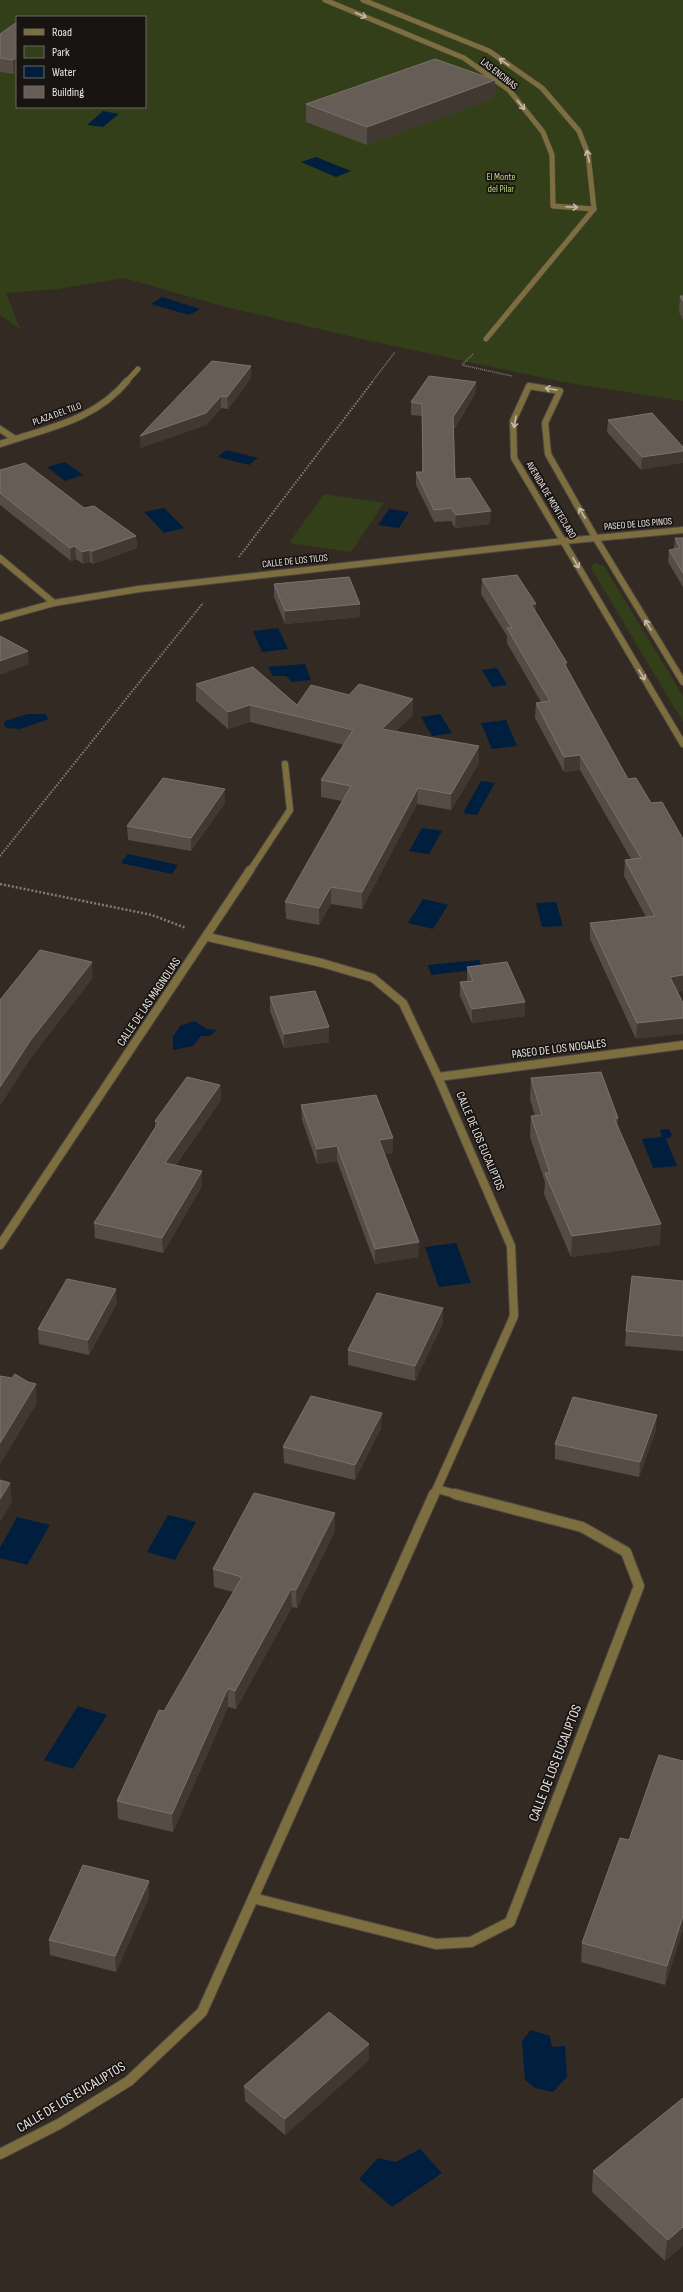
<svg xmlns="http://www.w3.org/2000/svg" width="683" height="2292" font-family="'Sofia Sans Condensed',sans-serif">
  <rect width="100%" height="100%" fill="#332a24"/>
  <!-- green -->
  <g fill="#333f19" fill-rule="evenodd">
    <path d="M0 0H683V401L563 382 366 340 222 306 124 278 58 289 6 293 20 329 0 315ZM17 17H145V107H17Z"/>
    <polygon points="324,494 384,503 351,552 289,543"/>
    <polygon points="594,563 604,566 683,696 683,722 591,568"/>
  </g>
  <!-- water -->
  <g fill="#001e3e">
    <polygon points="103,111 119,114 103,127 87,125"/>
    <polygon points="316,157 351,171 336,177 301,162"/>
    <polygon points="162,297 200,309 189,315 151,304"/>
    <polygon points="226,450 258,458 249,465 218,457"/>
    <polygon points="65,462 83,475 65,481 47,467"/>
    <polygon points="164,508 184,528 164,533 144,512"/>
    <polygon points="389,509 409,512 399,528 378,525"/>
    <polygon points="278,628 288,649 262,652 253,631"/>
    <polygon points="305,664 311,680 292,682 286,676 273,676 268,667"/>
    <polygon points="497,668 507,685 492,687 482,670"/>
    <polygon points="28,714 45,714 49,719 20,729 7,728 4,725 5,721"/>
    <polygon points="440,714 452,733 432,736 421,717"/>
    <polygon points="506,720 517,746 492,749 481,723"/>
    <polygon points="481,781 495,783 477,815 463,813"/>
    <polygon points="422,828 442,831 429,854 409,851"/>
    <polygon points="128,854 178,865 172,874 121,863"/>
    <polygon points="423,899 448,905 433,929 408,923"/>
    <polygon points="556,902 563,926 542,927 536,903"/>
    <polygon points="479,960 483,969 431,975 428,965"/>
    <polygon points="194,1021 207,1029 217,1030 210,1036 201,1036 193,1046 173,1050 173,1037 180,1026"/>
    <polygon points="669,1129 672,1136 666,1139 677,1166 653,1168 642,1139 662,1137 660,1130"/>
    <polygon points="456,1243 471,1283 439,1287 425,1247"/>
    <polygon points="168,1515 196,1522 175,1560 147,1552"/>
    <polygon points="17,1517 50,1525 27,1565 0,1558 0,1548"/>
    <polygon points="78,1706 107,1715 73,1769 44,1760"/>
    <polygon points="531,2030 550,2036 552,2047 565,2046 567,2077 553,2092 535,2088 525,2080 522,2041"/>
    <polygon points="420,2149 442,2173 392,2207 359,2179 378,2158 396,2162"/>
  </g>
  <g fill="none" stroke-linecap="round" stroke-linejoin="round">
    <!-- lane casing -->
    <g stroke="#504842" stroke-width="6">
      <polyline id="lane" points="486,339 594,209"/>
    </g>
    <!-- street-far3 casing -->
    <g stroke="#504842" stroke-width="6">
      <g id="street-far3">
        <polyline points="325,0 464,58 509,90 543,132 552,155 553,206 594,209 588,154 579,131 542,88 489,51 363,0"/>
        <polyline points="126,382 138,369"/>
      </g>
    </g>
    <!-- street-far2 casing -->
    <g stroke="#504842" stroke-width="8">
      <g id="street-far2">
        <polyline points="0,429 15,439"/>
        <path d="M0 444C47 428 94 421 127 381"/>
        <polyline points="0,558 54,603"/>
        <polyline points="0,618 54,603 139,589 564,541 683,530"/>
        <polyline points="683,682 595,537 548,454 545,423 560,391 529,386 513,421 514,458 683,744"/>
        <polyline points="250,871 290,810 285,764"/>
      </g>
    </g>
    <!-- street-far1 casing -->
    <g stroke="#504842" stroke-width="10">
      <g id="street-far1">
        <polyline points="208,937 322,963 373,978 403,1003 438,1077 511,1246 514,1316 434,1495"/>
        <polyline points="438,1077 683,1045"/>
        <polyline points="0,1245 250,870"/>
        <polyline points="437,1489 459,1495"/>
      </g>
    </g>
    <!-- street casing -->
    <g stroke="#504842" stroke-width="12">
      <g id="street">
        <polyline points="253,1898 436,1944 471,1942 510,1922 639,1586 626,1552 582,1527 455,1494"/>
        <polyline points="0,2154 59,2124 129,2081 202,2012 434,1494"/>
      </g>
    </g>
    <!-- path-far2 -->
    <g stroke="#837c77" stroke-width="1.5" stroke-dasharray="1 1" stroke-linecap="butt">
      <polyline points="473,354 462,365 512,376"/>
      <polyline points="372,382 395,352"/>
    </g>
    <!-- path-far1 -->
    <g stroke="#837c77" stroke-width="2" stroke-dasharray="1.5 1.5" stroke-linecap="butt">
      <polyline points="239,557 373,381"/>
      <polyline points="0,856 203,603"/>
    </g>
    <!-- path -->
    <polyline stroke="#837c77" stroke-width="2.5" stroke-dasharray="2 2" stroke-linecap="butt" points="0,884 152,915 186,928"/>
    <!-- lane -->
    <use href="#lane" stroke="#7d6e3f" stroke-width="5"/>
    <!-- street-far3 -->
    <use href="#street-far3" stroke="#7d6e3f" stroke-width="5"/>
    <!-- street-far2 -->
    <use href="#street-far2" stroke="#7d6e3f" stroke-width="6"/>
    <!-- street-far1 -->
    <use href="#street-far1" stroke="#7d6e3f" stroke-width="8"/>
    <!-- street -->
    <use href="#street" stroke="#7d6e3f" stroke-width="10"/>
  </g>
  <!-- wall -->
  <g fill="#554c46">
    <polygon points="17,22 14,74 0,72 0,34"/>
    <polygon points="495,80 494,98 367,145 306,122 306,104"/>
    <polygon points="680,296 683,296 683,320 679,312"/>
    <polygon points="251,366 251,378 228,409 221,408 206,425 140,448 140,436"/>
    <polygon points="476,382 475,394 454,429 455,479 490,524 455,528 451,521 434,522 416,485 416,472 422,472 422,416 411,415 411,402"/>
    <polygon points="608,420 683,447 641,470 607,432"/>
    <polygon points="0,470 84,508 136,536 137,548 93,564 90,562 83,564 76,559 71,561 0,505"/>
    <polygon points="675,538 683,538 683,587 668,562 669,550 674,549"/>
    <polygon points="482,579 536,604 535,611 567,663 567,668 628,779 683,991 678,992 636,1039 590,939 590,923 646,917 624,876 625,860 631,859 580,770 564,772 535,718 536,703 541,702 507,643 507,636 481,594"/>
    <polygon points="274,584 360,617 285,624 274,597"/>
    <polygon points="196,684 297,705 413,715 396,731 479,763 451,810 417,804 362,909 331,904 319,925 286,919 285,902 342,801 321,797 321,780 344,745 250,722 228,729 196,701"/>
    <polygon points="225,803 191,851 128,840 127,826"/>
    <polygon points="467,967 525,1016 472,1023 460,996 460,982 467,981"/>
    <polygon points="270,997 329,1027 329,1042 284,1048 270,1011"/>
    <polygon points="531,1078 618,1118 617,1126 660,1245 571,1257 544,1194 545,1182 530,1137 531,1116 535,1116 530,1099"/>
    <polygon points="220,1085 221,1100 175,1166 202,1171 202,1186 163,1253 95,1238 94,1223 155,1127 155,1121"/>
    <polygon points="301,1105 393,1138 393,1153 384,1154 419,1242 418,1257 375,1264 337,1161 317,1164 302,1120"/>
    <polygon points="683,1281 683,1351 625,1346 626,1331"/>
    <polygon points="117,1303 89,1355 39,1344 38,1329"/>
    <polygon points="443,1308 443,1323 415,1381 348,1365 348,1350"/>
    <polygon points="382,1413 381,1428 355,1480 284,1463 283,1447"/>
    <polygon points="656,1430 639,1477 555,1459 555,1444"/>
    <polygon points="335,1531 297,1608 292,1607 236,1709 228,1707 173,1832 118,1819 117,1801 164,1711 233,1592 214,1587 213,1569"/>
    <polygon points="683,1761 683,1929 665,1985 581,1962 582,1943 629,1840"/>
    <polygon points="149,1897 116,1972 50,1955 49,1940"/>
    <polygon points="369,2060 285,2135 245,2101 244,2086"/>
    <polygon points="683,2099 665,2261 592,2192 593,2171"/>
  </g>
  <!-- shaded-wall -->
  <g fill="#413831">
    <polygon points="17,57 17,72 14,74 13,60"/>
    <polygon points="495,80 494,98 367,145 367,127"/>
    <polygon points="251,366 251,378 228,409 227,397"/>
    <polygon points="476,382 475,394 453,429 453,417"/>
    <polygon points="221,396 221,408 206,425 140,448 140,436"/>
    <polygon points="683,451 683,463 641,470 642,457"/>
    <polygon points="491,511 490,524 455,528 456,515"/>
    <polygon points="136,536 137,548 93,564 92,551"/>
    <polygon points="75,546 76,559 71,561 70,548"/>
    <polygon points="89,550 90,562 83,564 82,552"/>
    <polygon points="360,604 360,617 285,624 285,611"/>
    <polygon points="531,604 536,604 535,618"/>
    <polygon points="28,651 29,664 0,675 0,661"/>
    <polygon points="564,663 567,663 566,678"/>
    <polygon points="413,699 413,715 382,745 382,729"/>
    <polygon points="250,705 250,722 228,729 228,712"/>
    <polygon points="479,746 479,763 451,810 451,794"/>
    <polygon points="580,755 580,770 564,772 564,757"/>
    <polygon points="418,788 417,804 362,909 362,892"/>
    <polygon points="225,789 225,803 191,851 191,838"/>
    <polygon points="331,887 331,904 319,925 319,908"/>
    <polygon points="92,962 93,978 31,1058 0,1106 0,1087 30,1041"/>
    <polygon points="683,975 683,991 669,993 670,977"/>
    <polygon points="525,1002 525,1016 472,1023 472,1009"/>
    <polygon points="683,1018 683,1034 636,1039 637,1023"/>
    <polygon points="329,1027 329,1042 284,1048 284,1034"/>
    <polygon points="220,1085 221,1100 166,1178 165,1163"/>
    <polygon points="393,1138 393,1153 379,1155 379,1140"/>
    <polygon points="337,1146 337,1161 317,1164 317,1149"/>
    <polygon points="202,1171 202,1186 163,1253 162,1238"/>
    <polygon points="661,1224 660,1245 571,1257 572,1236"/>
    <polygon points="419,1242 418,1257 375,1264 375,1249"/>
    <polygon points="116,1289 117,1303 89,1355 88,1340"/>
    <polygon points="443,1308 443,1323 415,1381 415,1366"/>
    <polygon points="36,1384 37,1403 0,1465 0,1443"/>
    <polygon points="382,1413 381,1428 355,1480 355,1465"/>
    <polygon points="657,1415 656,1430 639,1477 640,1462"/>
    <polygon points="10,1483 12,1502 0,1522 0,1499"/>
    <polygon points="335,1513 335,1531 297,1608 296,1590"/>
    <polygon points="291,1589 292,1607 236,1709 235,1691"/>
    <polygon points="228,1688 228,1707 173,1832 172,1814"/>
    <polygon points="149,1881 149,1897 116,1972 115,1956"/>
    <polygon points="683,1916 683,1929 665,1985 667,1966"/>
    <polygon points="369,2044 369,2060 285,2135 285,2119"/>
    <polygon points="683,2227 683,2246 665,2261 668,2240"/>
  </g>
  <!-- building -->
  <g fill="#655d56" stroke="#7a726c">
    <polygon points="17,22 17,57 13,60 0,58 0,34"/>
    <polygon points="435,59 495,80 367,127 306,104"/>
    <polygon points="680,296 683,296 683,301"/>
    <polygon points="212,361 251,366 227,397 221,396 206,413 140,436"/>
    <polygon points="429,376 476,382 453,417 455,479 470,478 491,511 456,515 451,508 434,510 416,472 423,472 422,404 411,402"/>
    <polygon points="652,413 683,447 683,451 642,457 608,420"/>
    <polygon points="25,463 84,508 94,506 136,536 92,551 89,550 82,552 75,546 70,548 0,493 0,470"/>
    <polygon points="675,538 683,538 683,573 669,550 680,548"/>
    <polygon points="517,575 536,604 531,604 567,663 564,663 628,779 636,778 651,803 662,802 683,839 683,975 670,977 683,1003 683,1018 637,1023 590,923 655,916 625,860 641,858 580,755 564,757 536,703 550,701 507,628 512,628 482,579"/>
    <polygon points="349,577 360,604 285,611 274,584"/>
    <polygon points="0,636 28,651 0,661"/>
    <polygon points="253,667 297,705 311,685 349,695 359,684 413,699 382,729 479,746 451,794 418,788 362,892 331,887 319,908 285,902 351,786 321,780 353,730 250,705 228,712 196,684"/>
    <polygon points="163,778 225,789 191,838 127,826"/>
    <polygon points="40,950 92,962 30,1041 0,1087 0,1000"/>
    <polygon points="507,962 525,1002 472,1009 460,982 473,981 467,967"/>
    <polygon points="315,991 329,1027 284,1034 270,997"/>
    <polygon points="601,1072 618,1118 614,1118 661,1224 572,1236 545,1173 550,1173 531,1116 542,1115 531,1078"/>
    <polygon points="187,1077 220,1085 165,1163 202,1171 162,1238 94,1223 159,1122 155,1121"/>
    <polygon points="376,1095 393,1138 379,1140 419,1242 375,1249 337,1146 317,1149 301,1105"/>
    <polygon points="632,1276 683,1281 683,1336 626,1331"/>
    <polygon points="67,1279 116,1289 88,1340 38,1329"/>
    <polygon points="377,1293 443,1308 415,1366 348,1350"/>
    <polygon points="15,1374 28,1382 36,1384 0,1443 0,1376 12,1378"/>
    <polygon points="311,1396 382,1413 355,1465 283,1447"/>
    <polygon points="573,1397 657,1415 640,1462 555,1444"/>
    <polygon points="0,1480 10,1483 0,1499"/>
    <polygon points="254,1493 335,1513 296,1590 291,1589 235,1691 228,1688 172,1814 117,1801 159,1710 164,1711 242,1577 213,1569"/>
    <polygon points="659,1755 683,1761 683,1916 667,1966 582,1943 620,1838 629,1840"/>
    <polygon points="83,1865 149,1881 115,1956 49,1940"/>
    <polygon points="329,2012 369,2044 285,2119 244,2086"/>
    <polygon points="683,2098 683,2227 668,2240 593,2171"/>
  </g>
  <!-- one-way arrows -->
  <defs><path id="oneway-shaft" d="M-6 0H5M1.5-3L5.5 0L1.5 3" fill="none" stroke-width="1.6" stroke-linecap="round" stroke-linejoin="round"/></defs>
  <g stroke="#c4bba8">
    <use href="#oneway-shaft" transform="translate(361 15) rotate(23)"/>
    <use href="#oneway-shaft" transform="translate(504 62) rotate(-145)"/>
    <use href="#oneway-shaft" transform="translate(521 105) rotate(51)"/>
    <use href="#oneway-shaft" transform="translate(588 156) rotate(-102)"/>
    <use href="#oneway-shaft" transform="translate(572 207) rotate(3)"/>
    <use href="#oneway-shaft" transform="translate(551 389) rotate(-171)"/>
    <use href="#oneway-shaft" transform="translate(515 422) rotate(100)"/>
    <use href="#oneway-shaft" transform="translate(582 513) rotate(-120)"/>
    <use href="#oneway-shaft" transform="translate(576 563) rotate(60)"/>
    <use href="#oneway-shaft" transform="translate(648 625) rotate(-121)"/>
    <use href="#oneway-shaft" transform="translate(642 675) rotate(60)"/>
  </g>
  <g text-anchor="middle" dominant-baseline="central" stroke-width="3.5" stroke-linejoin="round" paint-order="stroke">
    <!-- far-street labels -->
    <g font-size="10" fill="#eae5e1" stroke="#181411">
      <text transform="translate(499 74) rotate(38)">LAS ENCINAS</text>
      <text transform="translate(57 414) rotate(-20)">PLAZA DEL TILO</text>
      <text transform="translate(551 500) rotate(59)">AVENIDA DE MONTECLARO</text>
      <text transform="translate(638 524) rotate(-5)">PASEO DE LOS PINOS</text>
      <text transform="translate(295 561) rotate(-6)">CALLE DE LOS TILOS</text>
    </g>
    <!-- far-park labels -->
    <g font-size="10" fill="#b8d47a" stroke="#181411">
      <text x="501" y="177">El Monte<tspan x="501" dy="12">del Pilar</tspan></text>
    </g>
    <!-- street labels -->
    <g font-size="12" fill="#eae5e1" stroke="#181411">
      <text transform="translate(149 1002) rotate(-56)">CALLE DE LAS MAGNOLIAS</text>
      <text transform="translate(559 1049) rotate(-7)">PASEO DE LOS NOGALES</text>
      <text transform="translate(480 1141) rotate(67)">CALLE DE LOS EUCALIPTOS</text>
    </g>
    <!-- near-street labels -->
    <g font-size="14" fill="#eae5e1" stroke="#181411">
      <text transform="translate(555 1763) rotate(-69)">CALLE DE LOS EUCALIPTOS</text>
      <text transform="translate(71 2097) rotate(-31)">CALLE DE LOS EUCALIPTOS</text>
    </g>
  </g>
  <!-- legend -->
  <rect x="16" y="16" width="130" height="92" fill="#181411" stroke="#6c6864"/>
  <rect x="24" y="29" width="20" height="6" fill="#7d6e3f" stroke="#6c6864"/>
  <text x="52" y="36" font-size="12" fill="#eae5e1">Road</text>
  <rect x="24" y="46" width="20" height="12" fill="#333f19" stroke="#6c6864"/>
  <text x="52" y="56" font-size="12" fill="#eae5e1">Park</text>
  <rect x="24" y="66" width="20" height="12" fill="#001e3e" stroke="#6c6864"/>
  <text x="52" y="76" font-size="12" fill="#eae5e1">Water</text>
  <rect x="24" y="86" width="20" height="12" fill="#655d56" stroke="#6c6864"/>
  <text x="52" y="96" font-size="12" fill="#eae5e1">Building</text>
</svg>
